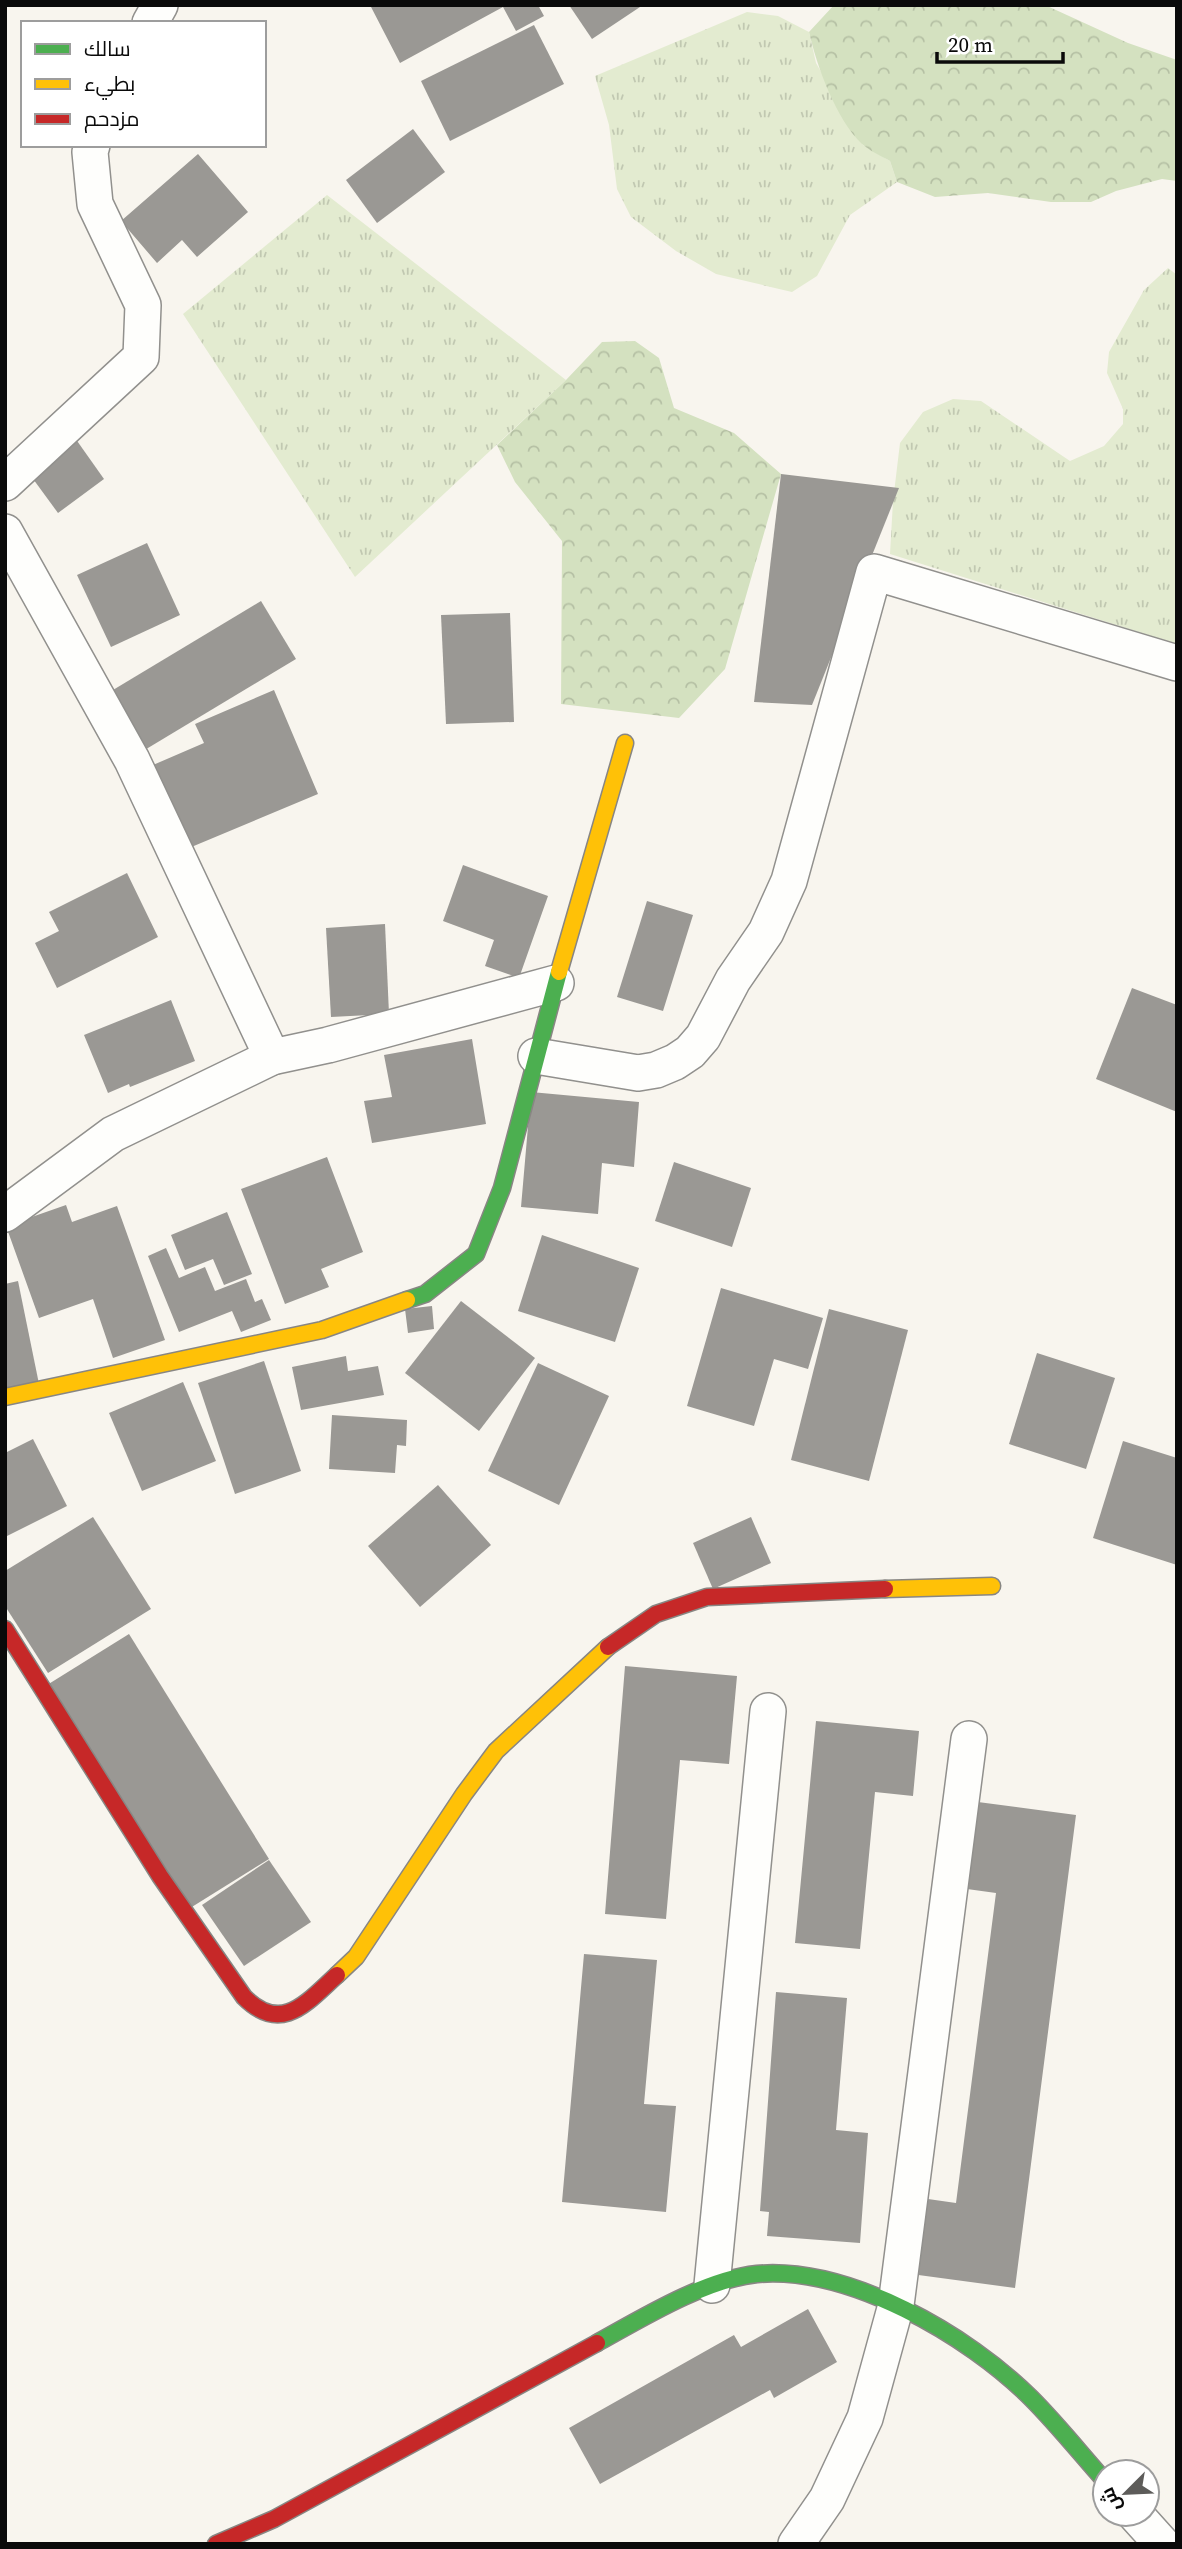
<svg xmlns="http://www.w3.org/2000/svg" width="1182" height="2549" font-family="'Source Serif 4',Cairo,serif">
  <defs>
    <pattern id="grass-tufts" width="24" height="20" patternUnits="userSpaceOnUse" patternTransform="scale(1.75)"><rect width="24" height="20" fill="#e3ebd0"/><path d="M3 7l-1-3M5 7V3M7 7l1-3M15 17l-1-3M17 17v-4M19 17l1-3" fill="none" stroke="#c1c8b1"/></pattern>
    <pattern id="forest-crowns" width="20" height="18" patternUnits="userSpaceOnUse" patternTransform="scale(1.75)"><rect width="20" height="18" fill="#d4e1c0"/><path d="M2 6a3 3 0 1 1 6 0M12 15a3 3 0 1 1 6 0" fill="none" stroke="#b5c0a4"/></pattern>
  </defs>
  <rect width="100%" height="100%" fill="#f8f5ee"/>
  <!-- grass -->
  <g fill="url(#grass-tufts)">
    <polygon points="747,12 778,16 809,32 816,63 863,145 890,161 897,182 850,215 817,276 792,292 716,274 676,251 631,217 617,189 609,125 595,76"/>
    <polygon points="327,195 566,380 355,577 183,314"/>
    <polygon points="1168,268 1177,275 1177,644 890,554 893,501 900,443 923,412 953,399 981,401 1070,461 1104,446 1123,424 1123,409 1107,373 1109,352 1144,290"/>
  </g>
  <!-- forest -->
  <g fill="url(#forest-crowns)">
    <path d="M834 5H1045L1128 43 1177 60V181L1162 179 1116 191 1091 202H1051L988 193 935 197 897 182 890 161C881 156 870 151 862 144 836 119 817 67 809 32Z"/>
    <polygon points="635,341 659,358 674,408 734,433 781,474 725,669 679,718 561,704 562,541 515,482 497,445 566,380 602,342"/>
  </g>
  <!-- building -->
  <g fill="#9a9894">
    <polygon points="370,5 538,5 544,16 516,31 503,7 400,63"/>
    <polygon points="569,5 643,5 592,39"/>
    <polygon points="534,25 564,84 450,141 421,81"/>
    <polygon points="413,129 445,172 377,223 346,180"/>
    <polygon points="198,154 248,212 197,257 182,240 157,263 121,221"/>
    <polygon points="75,438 104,479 58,513 28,472"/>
    <polygon points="781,474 899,488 812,705 754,702"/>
    <polygon points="147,543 180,615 111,647 77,575"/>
    <polygon points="261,601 296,659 133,757 98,699"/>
    <polygon points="510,613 514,722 446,724 441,615"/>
    <polygon points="274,690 318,794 189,848 153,765 204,743 195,724"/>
    <polygon points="463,865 548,896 519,978 485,966 494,940 443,921"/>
    <polygon points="127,873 158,937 57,988 35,943 59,931 49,912"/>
    <polygon points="647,901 693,915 663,1011 617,997"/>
    <polygon points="385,924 389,1014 331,1017 326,928"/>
    <polygon points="1132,988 1177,1005 1177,1112 1096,1079"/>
    <polygon points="171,1000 195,1061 130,1087 129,1084 108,1093 84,1035"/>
    <polygon points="472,1039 486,1124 372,1143 364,1101 392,1097 384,1055"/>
    <polygon points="531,1092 639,1102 634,1167 602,1163 598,1214 521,1207"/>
    <polygon points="327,1157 363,1252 321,1269 329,1287 285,1304 241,1189"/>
    <polygon points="674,1162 751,1188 732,1247 655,1221"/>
    <polygon points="66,1205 72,1222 117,1206 165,1340 113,1358 93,1299 39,1318 6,1226"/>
    <polygon points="227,1212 252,1274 224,1285 213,1259 185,1270 171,1235"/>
    <polygon points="542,1235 639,1268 615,1342 518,1311"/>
    <polygon points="166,1248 179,1278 205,1267 215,1291 246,1279 255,1302 262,1299 271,1320 241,1332 232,1311 179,1332 148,1256"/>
    <polygon points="18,1281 39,1384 5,1391 5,1284"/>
    <polygon points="721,1288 823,1318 808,1369 774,1359 754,1426 687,1406"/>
    <polygon points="461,1301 535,1358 479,1431 405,1373"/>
    <polygon points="432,1306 434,1329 408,1333 405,1309"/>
    <polygon points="829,1309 908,1330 869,1481 791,1460"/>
    <polygon points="1037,1353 1115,1378 1086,1469 1009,1444"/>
    <polygon points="346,1356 348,1371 378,1366 384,1395 301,1410 292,1367"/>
    <polygon points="264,1361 301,1471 235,1494 198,1383"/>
    <polygon points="538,1363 609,1396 559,1505 488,1471"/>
    <polygon points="183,1382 216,1461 142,1491 109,1413"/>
    <polygon points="332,1415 407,1420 406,1446 397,1445 395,1473 329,1469"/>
    <polygon points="33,1439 67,1506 5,1537 5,1453"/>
    <polygon points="1123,1441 1177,1458 1177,1565 1093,1538"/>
    <polygon points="438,1485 491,1545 420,1607 368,1546"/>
    <polygon points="93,1517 151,1609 48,1673 5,1606 5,1571"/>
    <polygon points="751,1517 771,1563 713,1589 693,1543"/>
    <polygon points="129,1634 269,1859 187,1910 47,1685"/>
    <polygon points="625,1666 737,1676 729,1764 680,1760 666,1919 605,1914"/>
    <polygon points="816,1721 919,1731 913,1796 875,1792 860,1949 795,1943"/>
    <polygon points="978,1802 1076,1815 1015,2288 911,2274 921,2198 956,2203 996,1893 967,1889"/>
    <polygon points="269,1860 311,1922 244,1966 202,1905"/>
    <polygon points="584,1954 657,1960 644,2104 676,2106 666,2212 562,2202"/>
    <polygon points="776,1992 847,1998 836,2130 868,2133 860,2243 767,2236 769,2212 760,2211"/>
    <polygon points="808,2309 837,2362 774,2398 770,2390 600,2484 569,2428 734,2335 741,2347"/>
  </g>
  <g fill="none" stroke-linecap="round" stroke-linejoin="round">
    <!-- street casing -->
    <g stroke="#91908d" stroke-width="38">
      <g id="street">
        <polyline points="150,23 160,5"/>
        <polyline points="5,483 141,357 143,305 95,204 90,152 92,145"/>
        <polyline points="5,532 132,760 272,1057"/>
        <polyline points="536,1056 638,1073 656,1070 675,1062 690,1052 703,1037 733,980 766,932 789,881 874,572 1177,663"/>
        <polyline points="5,1214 113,1134 272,1057 328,1045 556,983"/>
        <polyline points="712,2285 768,1711"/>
        <polyline points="1135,2514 1162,2544"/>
        <polyline points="796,2544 827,2499 865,2418 896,2305 969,1739"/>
      </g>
    </g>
    <!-- fast casing -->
    <g stroke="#888683" stroke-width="19">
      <g id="fast">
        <polyline points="407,1300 425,1294 476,1254 502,1188 559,972"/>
        <path d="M597 2343C642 2318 706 2279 757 2274 849 2266 968 2335 1031 2398 1057 2424 1080 2453 1105 2481"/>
      </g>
    </g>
    <!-- slow casing -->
    <g stroke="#888683" stroke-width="19">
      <g id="slow">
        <polyline points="559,972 625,743"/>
        <polyline points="5,1397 322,1330 407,1300"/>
        <polyline points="885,1589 992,1586"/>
        <polyline points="337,1975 356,1957 464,1794 496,1751 608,1647"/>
      </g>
    </g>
    <!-- jam casing -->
    <g stroke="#888683" stroke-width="19">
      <g id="jam">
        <path d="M5 1629 160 1876 244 1997C282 2035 307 2002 337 1975"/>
        <polyline points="608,1647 656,1614 707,1597 885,1589"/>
        <polyline points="216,2544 274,2519 597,2343"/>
      </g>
    </g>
    <!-- street -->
    <use href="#street" stroke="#fefefc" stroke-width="35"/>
    <!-- fast -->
    <use href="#fast" stroke="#4caf50" stroke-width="16"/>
    <!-- slow -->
    <use href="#slow" stroke="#ffc107" stroke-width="16"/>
    <!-- jam -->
    <use href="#jam" stroke="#c62828" stroke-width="16"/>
  </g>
  <!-- border -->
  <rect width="1182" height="2549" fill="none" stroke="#0a0a0a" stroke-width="14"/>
  <!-- legend -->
  <rect x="21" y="21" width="245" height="126" fill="#ffffff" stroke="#9d9d9d" stroke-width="2"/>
  <rect x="35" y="44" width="35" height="10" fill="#4caf50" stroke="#9d9d9d" stroke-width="2"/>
  <text x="84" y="56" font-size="21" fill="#0a0a0a">سالك</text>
  <rect x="35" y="79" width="35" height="10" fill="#ffc107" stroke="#9d9d9d" stroke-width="2"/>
  <text x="84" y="91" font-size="21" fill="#0a0a0a">بطيء</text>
  <rect x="35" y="114" width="35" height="10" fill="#c62828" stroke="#9d9d9d" stroke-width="2"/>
  <text x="84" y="126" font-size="21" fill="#0a0a0a">مزدحم</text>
  <!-- north arrow -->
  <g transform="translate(1126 2493) rotate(246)"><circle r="33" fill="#ffffff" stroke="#9d9d9d" stroke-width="2"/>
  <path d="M0-5L12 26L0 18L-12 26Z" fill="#5d5c5a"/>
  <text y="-10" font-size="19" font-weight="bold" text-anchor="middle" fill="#0a0a0a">ش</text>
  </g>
  <!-- scale -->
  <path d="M937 52v10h126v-10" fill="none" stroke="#0a0a0a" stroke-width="3.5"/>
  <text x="948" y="52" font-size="21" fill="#0a0a0a" stroke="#ffffff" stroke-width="5" paint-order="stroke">20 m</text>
</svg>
